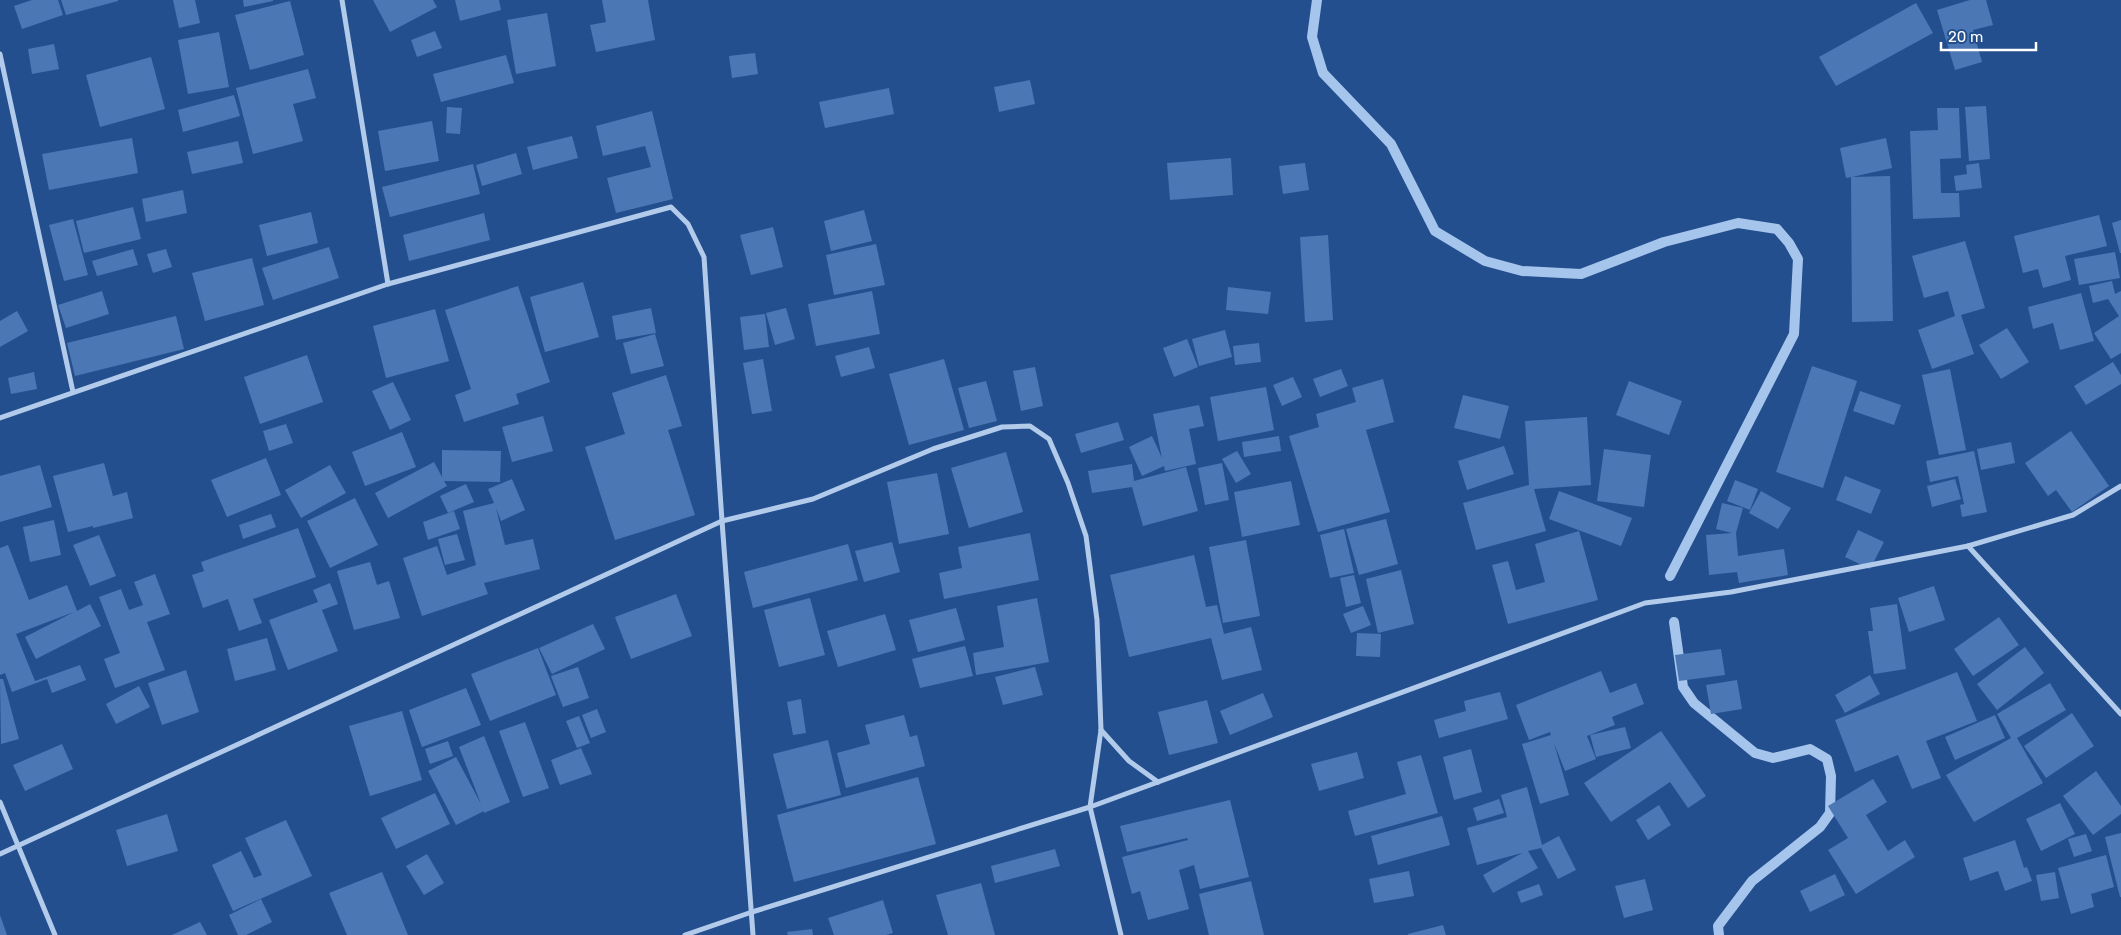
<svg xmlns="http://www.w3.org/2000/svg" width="2121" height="935" font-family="Rubik,sans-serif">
  <rect width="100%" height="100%" fill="#234f8e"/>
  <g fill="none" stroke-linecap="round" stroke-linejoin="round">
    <!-- stream -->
    <g stroke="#a6c5ec" stroke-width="10">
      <polyline points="1317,0 1312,37 1323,73 1391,144 1435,231 1485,261 1522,271 1581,274 1664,242 1738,223 1777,229 1789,243 1798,259 1794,334 1670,576"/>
      <polyline points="1674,622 1683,687 1694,703 1755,753 1773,758 1810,749 1827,759 1831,776 1830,813 1820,827 1752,881 1718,926 1719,935"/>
    </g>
  </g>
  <!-- building -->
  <g fill="#4b78b4">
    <polygon points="32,0 58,0 63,15 22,29 14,6"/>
    <polygon points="61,0 118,0 118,1 66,15"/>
    <polygon points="173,0 195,0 200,23 179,28"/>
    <polygon points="243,0 273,0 273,1 244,7"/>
    <polygon points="373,0 433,0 437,7 390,32"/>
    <polygon points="455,0 499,0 501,10 460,21"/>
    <polygon points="602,0 648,0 655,40 596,52 590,25 606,22"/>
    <polygon points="1970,0 1986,0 1993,25 1973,30 1982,62 1955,70 1937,10"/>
    <polygon points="290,1 304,55 250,70 235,15"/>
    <polygon points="1916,3 1933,33 1836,86 1819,57"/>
    <polygon points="547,13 556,66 516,74 507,20"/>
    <polygon points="435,31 442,48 417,57 411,40"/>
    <polygon points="219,32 229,87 188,94 178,40"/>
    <polygon points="54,44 59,69 32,74 28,49"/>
    <polygon points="755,53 758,74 732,78 729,56"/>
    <polygon points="506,55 514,83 441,102 433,74"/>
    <polygon points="151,57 165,109 100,127 86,75"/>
    <polygon points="308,69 316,98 293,104 303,141 253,154 236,88"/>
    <polygon points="1030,80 1035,104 999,112 994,87"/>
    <polygon points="889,88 894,114 825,128 819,102"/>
    <polygon points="234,95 240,116 183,132 178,110"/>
    <polygon points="1986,106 1990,159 1969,161 1965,107"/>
    <polygon points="447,107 462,108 460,134 446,133"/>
    <polygon points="1937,108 1959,108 1961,158 1940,159 1941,193 1959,193 1960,217 1913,219 1910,131 1938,130"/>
    <polygon points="652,111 673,199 616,213 607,178 651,167 645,146 603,156 596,126"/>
    <polygon points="432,121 439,161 385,171 378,131"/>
    <polygon points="572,136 578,158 533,170 527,147"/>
    <polygon points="132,138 138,173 49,190 42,154"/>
    <polygon points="1886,138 1892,168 1852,177 1890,176 1893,321 1852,322 1851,177 1846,178 1840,148"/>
    <polygon points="238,141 243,163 192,174 187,152"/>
    <polygon points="516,153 522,174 482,186 476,165"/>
    <polygon points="1231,158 1233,195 1170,200 1167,163"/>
    <polygon points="1305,163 1309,190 1283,194 1279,166"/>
    <polygon points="1979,163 1982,188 1956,191 1954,176 1967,174 1966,165"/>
    <polygon points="473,164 480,194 390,217 382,187"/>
    <polygon points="183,190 187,213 146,222 142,199"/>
    <polygon points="133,207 141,239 84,253 76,221"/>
    <polygon points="864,210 872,241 831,251 824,221"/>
    <polygon points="311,212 318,243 267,256 259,225"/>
    <polygon points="484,213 490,240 409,261 403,235"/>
    <polygon points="2099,215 2107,246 2065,256 2071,280 2043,288 2038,269 2023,273 2014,236"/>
    <polygon points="73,219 88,275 64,281 49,225"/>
    <polygon points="2121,220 2121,253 2120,253 2112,223"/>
    <polygon points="773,227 783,267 751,275 740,235"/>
    <polygon points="1328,235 1333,320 1305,322 1300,237"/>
    <polygon points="1965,241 1985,308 1961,315 1974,354 1932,369 1918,330 1955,316 1948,291 1924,298 1912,256"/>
    <polygon points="876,244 885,285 834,295 826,255"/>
    <polygon points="329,247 339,278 273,300 262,268"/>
    <polygon points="133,249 138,265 97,276 92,261"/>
    <polygon points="166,249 172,267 153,273 147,254"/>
    <polygon points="2115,252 2120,278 2079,285 2074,259"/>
    <polygon points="252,258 264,305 205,321 192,273"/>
    <polygon points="2112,281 2115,294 2121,291 2121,353 2111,359 2094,333 2119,316 2108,299 2093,303 2089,286"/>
    <polygon points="583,282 599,337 545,352 530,297"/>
    <polygon points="518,286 550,382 516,394 519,404 464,422 455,395 471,389 445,310"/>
    <polygon points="1228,287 1271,292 1268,314 1226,310"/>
    <polygon points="102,291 109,314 66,328 58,305"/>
    <polygon points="872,291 880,334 816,346 808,304"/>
    <polygon points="2081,293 2094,341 2060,350 2053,323 2033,329 2028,307"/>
    <polygon points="651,308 656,333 616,340 612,316"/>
    <polygon points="786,308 795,339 775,345 766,313"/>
    <polygon points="435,309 449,361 386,378 373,326"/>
    <polygon points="17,311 28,331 0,347 0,321"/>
    <polygon points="765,314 769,347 744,350 740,317"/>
    <polygon points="176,316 184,349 75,376 67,343"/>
    <polygon points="2007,328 2029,362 2001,379 1979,345"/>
    <polygon points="1225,330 1232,357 1199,366 1192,339"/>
    <polygon points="655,334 664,366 631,374 623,343"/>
    <polygon points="1187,339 1198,367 1174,377 1163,348"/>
    <polygon points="1259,343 1261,362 1235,365 1233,346"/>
    <polygon points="869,347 875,368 841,377 835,356"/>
    <polygon points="307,355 323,402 260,424 244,377"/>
    <polygon points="763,359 772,411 752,414 743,363"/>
    <polygon points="944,359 964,430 909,445 889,374"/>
    <polygon points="2113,362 2121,375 2121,384 2086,405 2074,386"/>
    <polygon points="1812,366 1857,381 1823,488 1776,472"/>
    <polygon points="1035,367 1043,406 1021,411 1013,371"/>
    <polygon points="1341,369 1348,386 1320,397 1313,379"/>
    <polygon points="1950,369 1966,450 1939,455 1922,375"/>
    <polygon points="34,372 37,389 11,394 8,378"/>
    <polygon points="666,375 682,426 668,430 695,515 615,540 585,447 625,434 612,393"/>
    <polygon points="1293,377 1302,397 1282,406 1273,385"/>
    <polygon points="1383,379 1394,422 1366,430 1390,512 1318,532 1289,436 1319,427 1316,414 1356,402 1352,388"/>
    <polygon points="986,381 997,421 969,428 958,388"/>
    <polygon points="1629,381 1682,401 1669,435 1616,415"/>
    <polygon points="393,382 411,420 390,430 372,391"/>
    <polygon points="1266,387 1274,430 1218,441 1210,397"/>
    <polygon points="1860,391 1901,405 1894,425 1853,411"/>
    <polygon points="1463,395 1509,406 1500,439 1454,428"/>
    <polygon points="1199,405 1204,426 1189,429 1196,464 1165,471 1164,466 1142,476 1129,447 1152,436 1162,458 1153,414"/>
    <polygon points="543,416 553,451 512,462 502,427"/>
    <polygon points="1587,417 1591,485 1534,489 1546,531 1476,550 1463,503 1529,485 1525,421"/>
    <polygon points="1118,422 1124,440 1081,453 1075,434"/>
    <polygon points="286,424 293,443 269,451 263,431"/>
    <polygon points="2071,431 2109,486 2072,512 2056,490 2048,496 2025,463"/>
    <polygon points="402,432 416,467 365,486 352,452"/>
    <polygon points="1279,436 1281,451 1244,457 1242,442"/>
    <polygon points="2011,442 2015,463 1981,470 1977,449"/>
    <polygon points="1504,446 1514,474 1467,490 1458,461"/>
    <polygon points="1604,449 1651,455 1644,507 1597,501"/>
    <polygon points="442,450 501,451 500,482 444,481 447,486 388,518 375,493 434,462 442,477"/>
    <polygon points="1237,451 1251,474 1236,483 1222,459"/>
    <polygon points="1974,451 1987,512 1962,517 1960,505 1964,504 1958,476 1930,482 1926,461"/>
    <polygon points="1006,452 1023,512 969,528 951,468"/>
    <polygon points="266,458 281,495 227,517 211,480"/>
    <polygon points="104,463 113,496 127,492 133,518 93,528 93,526 68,532 53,476"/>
    <polygon points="1222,463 1229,500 1205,505 1198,468"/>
    <polygon points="1132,464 1134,481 1186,467 1198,511 1143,526 1132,487 1092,493 1088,471"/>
    <polygon points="40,465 52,507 0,522 0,476"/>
    <polygon points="330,465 346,493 301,518 285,490"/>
    <polygon points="937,473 949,534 899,544 887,482"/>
    <polygon points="1845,476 1881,490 1871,514 1836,500"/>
    <polygon points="512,479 525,510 501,521 496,508 505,545 533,539 540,569 484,583 488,594 422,616 403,558 437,546 447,575 476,565 463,511 494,503 488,489"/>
    <polygon points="1955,479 1961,499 1932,507 1927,486"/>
    <polygon points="1735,480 1758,489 1750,510 1727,501"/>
    <polygon points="1291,481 1300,525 1242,537 1234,492"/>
    <polygon points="466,484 474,502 448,513 440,496"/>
    <polygon points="1559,491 1632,518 1621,546 1549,519"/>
    <polygon points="1761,491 1791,508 1778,529 1749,513"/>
    <polygon points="355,498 378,545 330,568 307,521"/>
    <polygon points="1722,503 1743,508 1736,533 1738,556 1784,549 1788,575 1739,583 1737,572 1709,575 1706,535 1732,533 1716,529"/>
    <polygon points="454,511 460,529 428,540 423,522"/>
    <polygon points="271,514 276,527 243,539 239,525"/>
    <polygon points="1386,519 1398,564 1359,575 1346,529"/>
    <polygon points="54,520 61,555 30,562 23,527"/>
    <polygon points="298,528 316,577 253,599 262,623 239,631 228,599 203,608 192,575 204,571 201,562"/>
    <polygon points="1344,529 1354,573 1330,578 1320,535"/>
    <polygon points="1858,530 1884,542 1870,569 1845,557"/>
    <polygon points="1579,531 1598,600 1508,624 1492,565 1508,561 1516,590 1545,582 1535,544"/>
    <polygon points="1030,533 1039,580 944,599 939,573 962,568 958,547"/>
    <polygon points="457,534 465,560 445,565 438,539"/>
    <polygon points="99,535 116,576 90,586 73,545"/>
    <polygon points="1246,540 1260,616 1223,623 1209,547"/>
    <polygon points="892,542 900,572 864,582 855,551"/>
    <polygon points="848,544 858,580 753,608 744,572"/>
    <polygon points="8,545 29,600 67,585 77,611 90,604 101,626 36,659 25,637 74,612 16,634 35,681 80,665 86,680 52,693 47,679 12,692 5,673 0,675 0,548"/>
    <polygon points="1194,555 1206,607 1217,605 1224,634 1251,627 1262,670 1222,680 1211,638 1129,657 1110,575"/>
    <polygon points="370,562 377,585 389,581 400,618 354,630 337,571"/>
    <polygon points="1401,570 1414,624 1378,633 1366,579"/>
    <polygon points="155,574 170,614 147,622 165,670 115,688 104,659 120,653 99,597 121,589 129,610 143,605 134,582"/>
    <polygon points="1354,575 1361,603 1346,607 1340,578"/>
    <polygon points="330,583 338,604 322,610 338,651 288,670 269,620 318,602 313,590"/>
    <polygon points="1934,586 1945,620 1909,632 1898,598"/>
    <polygon points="676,594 692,636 631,659 615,617"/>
    <polygon points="810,598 825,655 779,667 764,610"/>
    <polygon points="1037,598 1049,662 976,675 973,653 1004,647 997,606"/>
    <polygon points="1897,604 1906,669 1874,674 1868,631 1873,631 1870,608"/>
    <polygon points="1363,606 1371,625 1351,633 1343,614"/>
    <polygon points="956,608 965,640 918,652 909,620"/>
    <polygon points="885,614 896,650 838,667 827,631"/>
    <polygon points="1999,617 2019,645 1973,676 1954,649"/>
    <polygon points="593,624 605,649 552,674 539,648"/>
    <polygon points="1357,633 1381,634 1380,657 1356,656"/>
    <polygon points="267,638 276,670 235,681 227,649"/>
    <polygon points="965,646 973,676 920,688 912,659"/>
    <polygon points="2025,647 2044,673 1997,710 1977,684"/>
    <polygon points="538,648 556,695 490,721 471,674"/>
    <polygon points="1721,649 1725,675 1679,681 1675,655"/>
    <polygon points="578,667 589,698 563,707 551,676"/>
    <polygon points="1035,667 1043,695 1003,705 995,677"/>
    <polygon points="186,670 199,712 162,725 148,683"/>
    <polygon points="1601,671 1610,693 1636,683 1644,704 1612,717 1615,725 1587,736 1596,759 1565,771 1554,743 1569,795 1540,804 1522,744 1551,735 1550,732 1529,740 1516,705"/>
    <polygon points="1957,672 1977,721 1926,741 1941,778 1912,789 1898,755 1855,772 1835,720"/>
    <polygon points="1870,675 1880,694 1845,713 1835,695"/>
    <polygon points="0,679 3,679 19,739 1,744"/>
    <polygon points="1737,680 1742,709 1711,714 1706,685"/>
    <polygon points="2050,683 2066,710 2017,738 2043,783 1974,822 1946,775 2011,738 1997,714"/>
    <polygon points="139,686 150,707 116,724 106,704"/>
    <polygon points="466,688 481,725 422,747 409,710"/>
    <polygon points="1500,692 1508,719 1439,738 1434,720 1466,711 1464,701"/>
    <polygon points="1263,693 1273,717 1230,735 1220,711"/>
    <polygon points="801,699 806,733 793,735 787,702"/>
    <polygon points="1207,700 1218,743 1169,755 1158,712"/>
    <polygon points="597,709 606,732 591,738 582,715"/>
    <polygon points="402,711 422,780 370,796 349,726"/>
    <polygon points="2072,713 2094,746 2046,778 2024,746"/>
    <polygon points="904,715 910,737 917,735 925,766 846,788 837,753 870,744 865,725"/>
    <polygon points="1995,715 2005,738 1955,760 1945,737"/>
    <polygon points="579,716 590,743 577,748 566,721"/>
    <polygon points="525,722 549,788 523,797 499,731"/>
    <polygon points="1625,727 1631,748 1596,757 1590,735"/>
    <polygon points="1661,731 1706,796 1688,808 1670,782 1611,822 1584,783"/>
    <polygon points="484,736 510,802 484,813 484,811 456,825 428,771 456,757 481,804 459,747"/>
    <polygon points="828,740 841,795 787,809 773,754"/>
    <polygon points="448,741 453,756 430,764 425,749"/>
    <polygon points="62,744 73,769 25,791 13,765"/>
    <polygon points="581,748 592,774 560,785 551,760"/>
    <polygon points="1471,749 1482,792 1454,800 1443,757"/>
    <polygon points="1357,752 1364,778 1319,791 1311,764"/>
    <polygon points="1421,755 1438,813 1355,836 1348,811 1406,794 1397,762"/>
    <polygon points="2096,771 2121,806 2121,814 2093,835 2063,796"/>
    <polygon points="918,777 936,844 794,882 777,815"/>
    <polygon points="1873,779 1887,802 1866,815 1888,851 1905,840 1915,857 1856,894 1828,850 1848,838 1828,806"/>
    <polygon points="1527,787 1542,845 1559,836 1576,870 1558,879 1541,848 1528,851 1538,868 1493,893 1483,875 1522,853 1477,865 1467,828 1507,817 1501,795"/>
    <polygon points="435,793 450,824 396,849 381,818"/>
    <polygon points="1499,799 1504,813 1477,821 1473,808"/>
    <polygon points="1230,800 1249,877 1200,889 1194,865 1179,870 1189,909 1148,920 1140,891 1132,894 1122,857 1188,840 1187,838 1127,852 1120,826"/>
    <polygon points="2060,803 2075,834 2041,851 2026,819"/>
    <polygon points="1659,805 1671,825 1648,840 1636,820"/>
    <polygon points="167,814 178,851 127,866 116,830"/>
    <polygon points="1442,816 1450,845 1378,865 1371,836"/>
    <polygon points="286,820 312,876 233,911 212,865 241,851 254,878 262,875 245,838"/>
    <polygon points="2121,833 2121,897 2120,897 2105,837"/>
    <polygon points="2086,834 2092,851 2074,857 2068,839"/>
    <polygon points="2015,840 2024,868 2027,867 2032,881 2005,891 1998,871 1970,881 1963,858"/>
    <polygon points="1055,849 1060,866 995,883 991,866"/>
    <polygon points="427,854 444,883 424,895 406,866"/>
    <polygon points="2106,855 2114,887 2091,894 2094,907 2071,914 2058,868"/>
    <polygon points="1409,871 1414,896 1374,903 1369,879"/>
    <polygon points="382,872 408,935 347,935 329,893"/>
    <polygon points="2055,872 2059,898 2041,901 2036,875"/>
    <polygon points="1835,874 1845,895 1810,912 1800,891"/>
    <polygon points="1645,879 1653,910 1624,918 1615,886"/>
    <polygon points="1251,881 1264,935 1209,935 1199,894"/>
    <polygon points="981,883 995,935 948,935 936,895"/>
    <polygon points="1539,884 1543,895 1521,903 1517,892"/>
    <polygon points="261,899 272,922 246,935 238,935 229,915"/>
    <polygon points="883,900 893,933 886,935 834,935 828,918"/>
    <polygon points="0,915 7,935 0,935"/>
    <polygon points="200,922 207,935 172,935"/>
    <polygon points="1443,925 1446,935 1408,935 1408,934"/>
    <polygon points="812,929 813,935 788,935 787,932"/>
  </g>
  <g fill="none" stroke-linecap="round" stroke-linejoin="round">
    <!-- minor -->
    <g stroke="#b2cbeb" stroke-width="5">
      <polyline points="342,0 388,284"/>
      <polyline points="0,54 73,392"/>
      <polyline points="0,418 388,284 671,207 688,224 704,257 722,521 753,935"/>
      <polyline points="1968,546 2121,714"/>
      <polyline points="1101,730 1129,761 1158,782"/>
      <polyline points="0,802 55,935"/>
      <polyline points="0,854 722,521 813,499 933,449 1002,427 1030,426 1049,439 1068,483 1086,536 1097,620 1101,730 1090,807 1121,935"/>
      <polyline points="685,935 752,912 1090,807 1645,603 1731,592 1968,546 2073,515 2121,486"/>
    </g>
  </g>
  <!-- scale -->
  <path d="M1941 42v8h95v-8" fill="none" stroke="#ffffff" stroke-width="2.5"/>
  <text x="1948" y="42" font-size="15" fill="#ffffff" stroke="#234f8e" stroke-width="4" paint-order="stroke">20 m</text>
</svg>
